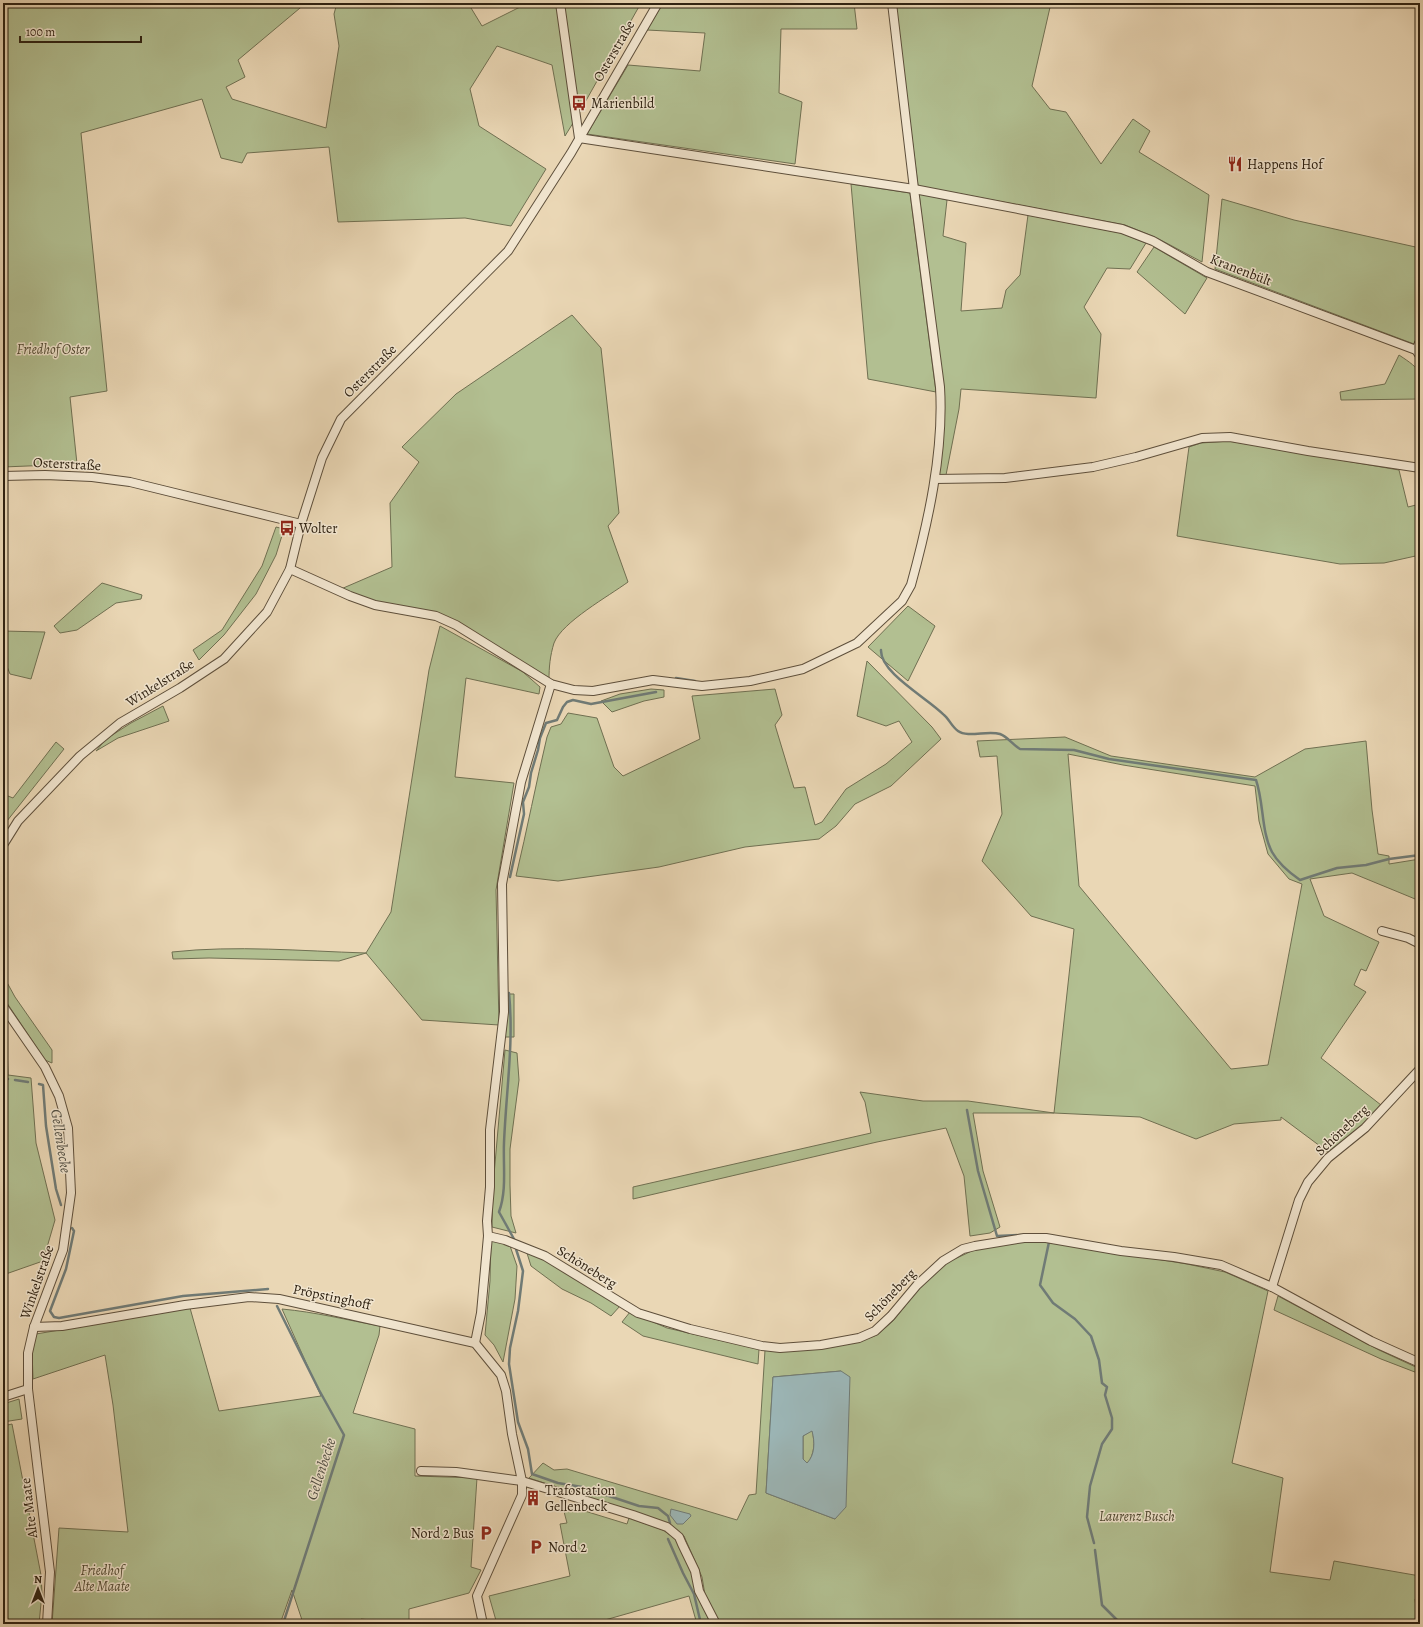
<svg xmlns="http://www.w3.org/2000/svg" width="1423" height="1627" font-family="Alegreya,serif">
  <rect width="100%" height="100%" fill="#ead7b5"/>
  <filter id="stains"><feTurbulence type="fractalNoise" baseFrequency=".005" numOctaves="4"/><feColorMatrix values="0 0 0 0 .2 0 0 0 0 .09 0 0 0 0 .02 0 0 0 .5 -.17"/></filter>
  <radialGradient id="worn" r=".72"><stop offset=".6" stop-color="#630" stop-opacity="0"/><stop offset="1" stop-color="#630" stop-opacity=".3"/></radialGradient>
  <!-- green -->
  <g fill="#b2bf91" stroke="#707052" fill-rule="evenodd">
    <polygon points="3,3 306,3 238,60 245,77 226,87 232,99 326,128 339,46 334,14 337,3 468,3 482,26 528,3 557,3 573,123 565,136 552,65 497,46 470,89 479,126 546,169 511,226 465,218 338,222 329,147 247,153 242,163 221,158 202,99 81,133 107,391 70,397 77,464 3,467"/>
    <polygon points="564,3 641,3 579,113"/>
    <polygon points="663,3 854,3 857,29 781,29 779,93 802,102 795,164 587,134 628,65 700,71 705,33 647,30"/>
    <polygon points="895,3 1051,3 1032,86 1050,109 1066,112 1101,164 1133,119 1150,131 1139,152 1209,195 1202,262 1157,238 1125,225 918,186"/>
    <polygon points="851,184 910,193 936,392 868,379"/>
    <polygon points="919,193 947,200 943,236 966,243 961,311 1002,308 1006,290 1020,275 1028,215 1121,233 1146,243 1130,269 1107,268 1084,307 1101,334 1096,398 961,389 959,409 946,475 939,475 944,411"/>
    <polygon points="1222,199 1294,220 1420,248 1420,330 1414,344 1215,269"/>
    <polygon points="1154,247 1207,278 1185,314 1137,272"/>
    <path d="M572 315 601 348 619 513 608 526 628 582C609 596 562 622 554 643 550 656 549 667 549 680L458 624 375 603 341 589 392 567 390 503 419 462 402 447 456 394Z"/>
    <path d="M1399 355C1423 371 1420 370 1420 399L1341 400 1340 392 1385 384Z"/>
    <polygon points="1229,441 1399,470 1408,507 1420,504 1420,555 1384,563 1340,564 1177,536 1189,447 1201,443"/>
    <polygon points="276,527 284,529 276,555 256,594 224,635 199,660 193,650 222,630 262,566"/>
    <polygon points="102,583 142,595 141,599 116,603 77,630 60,633 54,626"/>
    <polygon points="908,606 935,626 908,681 868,647"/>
    <path d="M440 626 523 672 540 687 539 694 466 678 455 777 514 783 496 890 499 1025 422 1020 366 953 339 961 209 958 173 959 172 952C236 945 301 951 366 953L391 912 429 670Z"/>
    <polygon points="3,631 45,632 31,679 10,674 6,664 3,664"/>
    <path d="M867 661 932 727 941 739 891 786 855 804 836 826 819 839 745 847 659 867 558 881 516 876C527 830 536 783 547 737L551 727 561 724 568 713 597 718 614 767 623 776 700 739 692 696 775 689 782 715 775 725 794 788 805 787 815 825 822 822 846 789 886 764 912 742 899 721 886 726 857 716Z"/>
    <polygon points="651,689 664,690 664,697 644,701 612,712 601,701 620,694"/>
    <polygon points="163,706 169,721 118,738 96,751 106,739 131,723"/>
    <path d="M1065 737 1111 756 1255 777 1305 749 1366 741 1372 810 1378 854 1389 856V864L1420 859V901L1352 873 1310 879 1324 916 1379 942 1366 971 1361 969 1354 985 1366 992 1321 1058 1381 1105 1363 1126 1328 1152 1281 1117V1120L1234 1124 1196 1139 1140 1117 1054 1113H973L983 1171 1000 1227 990 1233 970 1236 964 1176 946 1128 877 1142 633 1199V1187L871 1133 865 1102 860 1092 923 1101H968L1054 1113 1074 929 1031 916 982 861 1002 814 997 756 980 757 977 741ZM1068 754 1123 765 1255 786 1259 821 1268 854 1289 879 1302 884 1268 1065 1231 1069 1079 886Z"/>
    <polygon points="56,742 64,749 3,826 3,794 13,798"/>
    <polygon points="3,971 4,977 15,997 52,1050 52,1063 45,1060 3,997"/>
    <polygon points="507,994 514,994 514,1037 505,1037 508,1011"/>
    <polygon points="3,1038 7,1043 8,1075 31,1078 36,1143 55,1220 43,1261 3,1275"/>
    <polygon points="505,1050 517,1053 519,1080 510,1149 510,1185 511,1216 516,1233 492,1227 493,1186"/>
    <polygon points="491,1239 509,1243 517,1266 515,1299 503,1362 494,1345 485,1335 490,1281"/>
    <path d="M1019 1241 1051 1242 1187 1264 1225 1272 1268 1291 1232 1463 1283 1478 1270 1572 1330 1580 1334 1561 1420 1576V1599H1415L1418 1624H720L705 1595 702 1577 684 1536 664 1522 529 1478 543 1463 554 1470 567 1469 737 1520 749 1495 756 1494 765 1350 858 1342 877 1335 893 1321 918 1290 944 1264 976 1249ZM841 1371 835 1519 766 1493 773 1377Z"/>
    <polygon points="526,1250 541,1257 620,1306 611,1316 591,1303 562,1289 531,1266"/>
    <polygon points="1278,1296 1379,1350 1420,1369 1420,1374 1381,1359 1274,1310"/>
    <path d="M190 1308 219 1411 321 1396 282 1309C315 1312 347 1320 380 1326L379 1335 353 1413 415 1429V1476L477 1478 471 1567 481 1570 469 1593 409 1609V1624L361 1619 356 1624H311L302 1620 292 1590 280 1624H52L59 1528 128 1532 113 1405 105 1355 33 1379 32 1350 36 1334Z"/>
    <polygon points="630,1312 667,1328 759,1349 758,1364 643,1336 622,1322"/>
    <polygon points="19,1399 22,1419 3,1422 3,1404"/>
    <polygon points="12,1424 41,1575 42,1593 39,1624 3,1624 3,1426"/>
    <path d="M812 1430C815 1442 815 1454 807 1464L803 1459V1436Z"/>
    <polygon points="562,1504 627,1524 629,1518 663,1530 677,1540 691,1572 699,1599 711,1624 697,1624 689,1596 591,1624 497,1624 489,1596 570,1576 560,1524 567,1523"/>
  </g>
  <!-- water -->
  <g fill="#9cb7b8" stroke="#707b76" fill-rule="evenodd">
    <path d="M841 1371 850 1377 846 1507 835 1519 766 1493 773 1377ZM812 1431C815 1442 815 1455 807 1463L803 1459V1436Z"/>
    <polygon points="671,1509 690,1514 691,1516 683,1524 677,1524 670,1515"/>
  </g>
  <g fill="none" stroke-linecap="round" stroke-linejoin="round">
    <!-- stream -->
    <g stroke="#707b76" stroke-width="2.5">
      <path d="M881 650C880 673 929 699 944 715 949 719 952 727 958 731 968 738 988 730 1000 734 1008 737 1013 745 1020 749L1074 750 1109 759 1256 780C1264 803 1261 831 1272 852 1278 863 1290 873 1300 880L1337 868 1366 865 1389 859 1420 855"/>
      <polyline points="676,678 695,681"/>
      <polyline points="510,877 524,814 523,802 529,787 531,773 538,750 540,738 546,723 557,720 563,707 567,702 573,700 591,704 656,692"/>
      <path d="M509 993C514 1043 506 1092 504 1143 503 1166 507 1190 499 1212L514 1239"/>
      <polyline points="3,1079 8,1079"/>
      <polyline points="15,1080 28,1082"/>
      <polyline points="39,1084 43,1085 46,1126 56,1189 61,1205"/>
      <polyline points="967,1110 978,1171 997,1236 1021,1235"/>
      <polyline points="72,1228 74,1231 66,1269 50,1311 54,1317 59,1318 183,1296 268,1289"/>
      <polyline points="1049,1242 1040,1285 1053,1303 1075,1319 1091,1336 1099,1360 1102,1383 1107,1387 1105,1395 1112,1418 1112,1429 1102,1444 1090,1486 1087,1517 1094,1543"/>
      <polyline points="516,1249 523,1271 518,1311 510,1348 509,1364 518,1422 528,1449 532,1474 558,1483 582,1487 639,1506 658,1508 668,1516 670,1523"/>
      <polyline points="277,1306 319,1390 344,1435 283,1624"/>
      <polyline points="668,1539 683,1573 694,1594 701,1624"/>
      <polyline points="1095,1550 1102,1605 1121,1624"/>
    </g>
    <!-- minor casing -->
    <g stroke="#5e4f3b" stroke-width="10">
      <g id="minor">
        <polyline points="560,3 579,138"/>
        <polyline points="579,138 914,189 1122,229 1153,241 1207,272 1416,350 1420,356"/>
        <polyline points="1416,350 1420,341"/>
        <polyline points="3,476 45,475 92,477 130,482 301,524"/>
        <polyline points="935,479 1005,478 1093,467 1136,457 1202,438 1230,437 1308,451 1420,468"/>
        <path d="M290 569 350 596 375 605 436 616 456 625 551 684 574 690 593 691 653 680 702 686 750 681 803 669 857 643 902 601 911 585C928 523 944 452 940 387L914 189 892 3"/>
        <polyline points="3,845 18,821 80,756 120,723 180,688 224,659 267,612 290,569 301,524 322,458 341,419 508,251 571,153 658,3"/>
        <polyline points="1382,931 1408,938 1420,944"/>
        <polyline points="3,1006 45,1067 59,1096 68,1128 71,1193 63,1250 34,1327 28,1353 28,1389 50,1572 47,1624"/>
        <polyline points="488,1236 505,1240 545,1256 638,1313 690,1329 762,1346 780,1348 821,1345 859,1338 875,1331 891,1316 917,1285 943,1261 963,1249 975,1246 1024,1238 1046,1238 1121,1251 1174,1257 1221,1265 1272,1287 1371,1341 1420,1363"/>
        <polyline points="1272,1287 1299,1200 1308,1182 1328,1158 1365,1128 1420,1069"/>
        <polyline points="34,1327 62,1326 185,1305 249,1297 279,1299 475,1343 501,1375 506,1391 512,1434 522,1481 522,1495 477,1596 483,1624"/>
        <polyline points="475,1343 481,1313 488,1236 487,1221 490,1187 490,1130 504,1012 502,884 521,782 551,684"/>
        <polyline points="3,1397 28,1389"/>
        <polyline points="421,1471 456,1472 522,1481 633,1515 667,1527 679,1537 682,1544 695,1571 699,1591 716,1624"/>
      </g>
    </g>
    <!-- minor -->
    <use href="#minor" stroke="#f1e5cf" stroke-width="8"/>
  </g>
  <!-- icons -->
  <defs>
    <g id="bus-bare" transform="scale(1.2)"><path d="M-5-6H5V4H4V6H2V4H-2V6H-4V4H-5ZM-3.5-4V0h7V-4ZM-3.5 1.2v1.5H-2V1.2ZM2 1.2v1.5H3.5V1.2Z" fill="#8f2418" stroke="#f1e5cf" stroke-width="2.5" paint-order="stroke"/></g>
    <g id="restaurant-bare" transform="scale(1.2)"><path d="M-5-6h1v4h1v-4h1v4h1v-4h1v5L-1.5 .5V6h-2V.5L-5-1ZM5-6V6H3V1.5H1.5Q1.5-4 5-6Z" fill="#8f2418" stroke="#f1e5cf" stroke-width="2.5" paint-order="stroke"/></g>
    <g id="building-bare" transform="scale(1.2)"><path d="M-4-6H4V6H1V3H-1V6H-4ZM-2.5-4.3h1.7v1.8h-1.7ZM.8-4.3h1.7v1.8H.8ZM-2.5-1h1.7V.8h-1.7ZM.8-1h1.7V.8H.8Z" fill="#8f2418" stroke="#f1e5cf" stroke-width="2.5" paint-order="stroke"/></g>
    <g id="parking-bare" transform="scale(1.2)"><path d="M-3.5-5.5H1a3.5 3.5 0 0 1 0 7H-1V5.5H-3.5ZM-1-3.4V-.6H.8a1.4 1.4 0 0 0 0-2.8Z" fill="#8f2418" stroke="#f1e5cf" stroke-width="2.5" paint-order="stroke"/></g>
  </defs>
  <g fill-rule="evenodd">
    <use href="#bus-bare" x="579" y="103"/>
    <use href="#restaurant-bare" x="1235" y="164"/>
    <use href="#bus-bare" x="287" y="528"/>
    <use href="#building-bare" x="533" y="1498"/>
    <use href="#parking-bare" x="486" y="1533"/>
    <use href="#parking-bare" x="536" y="1547"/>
  </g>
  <g text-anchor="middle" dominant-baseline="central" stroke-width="3" stroke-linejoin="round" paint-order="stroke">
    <!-- street labels -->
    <g font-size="14" fill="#2f2212" stroke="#f1e5cf">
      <text transform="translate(614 51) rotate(-60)">Osterstraße</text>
      <text transform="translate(1241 270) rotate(21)">Kranenbült</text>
      <text transform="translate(370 371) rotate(-45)">Osterstraße</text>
      <text transform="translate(67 464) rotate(3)">Osterstraße</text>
      <text transform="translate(160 683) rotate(-32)">Winkelstraße</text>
      <text transform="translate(1342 1130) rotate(-43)">Schöneberg</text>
      <text transform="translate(587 1267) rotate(32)">Schöneberg</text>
      <text transform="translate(37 1282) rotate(-71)">Winkelstraße</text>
      <text transform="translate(890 1295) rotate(-46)">Schöneberg</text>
      <text transform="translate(332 1297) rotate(12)">Pröpstinghoff</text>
      <text transform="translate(29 1508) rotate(-97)">Alte Maate</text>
    </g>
    <!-- poi labels -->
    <g font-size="14" fill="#2f2212" stroke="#f1e5cf" text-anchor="start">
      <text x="591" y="103">Marienbild</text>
      <text x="1247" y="164">Happens Hof</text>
      <text x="299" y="528">Wolter</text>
      <text x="545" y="1490">Trafostation<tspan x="545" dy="16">Gellenbeck</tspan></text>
      <text x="474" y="1533" text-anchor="end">Nord 2 Bus</text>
      <text x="548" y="1547">Nord 2</text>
    </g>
    <!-- park labels -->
    <g font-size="14" font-style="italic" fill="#504932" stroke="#f1e5cf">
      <text x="53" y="349">Friedhof Oster</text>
      <text x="1137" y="1516">Laurenz Busch</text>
      <text x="102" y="1570">Friedhof<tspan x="102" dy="16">Alte Maate</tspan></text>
    </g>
    <!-- water labels -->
    <g font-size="15" font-style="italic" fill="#504f44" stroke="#f1e5cf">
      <text transform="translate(61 1141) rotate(81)">Gellenbecke</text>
      <text transform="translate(321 1469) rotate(-72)">Gellenbecke</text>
    </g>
  </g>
  <!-- margin -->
  <rect width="1423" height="1627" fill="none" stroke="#ead7b5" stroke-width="16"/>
  <rect x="4" y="4" width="1415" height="1619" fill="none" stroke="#2f2212" stroke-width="2"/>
  <rect x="8" y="8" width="1407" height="1611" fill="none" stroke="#2f2212"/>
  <!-- north arrow -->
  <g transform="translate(38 1589)" stroke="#f1e5cf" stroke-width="3" paint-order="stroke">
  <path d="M0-3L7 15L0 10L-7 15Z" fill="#2f2212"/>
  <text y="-6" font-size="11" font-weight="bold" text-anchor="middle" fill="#2f2212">N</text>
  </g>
  <!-- scale -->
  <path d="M20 36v6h121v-6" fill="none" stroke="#2f2212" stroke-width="2"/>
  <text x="26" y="36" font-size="12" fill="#2f2212" stroke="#f1e5cf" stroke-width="3" paint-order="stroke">100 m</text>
  <rect width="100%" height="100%" filter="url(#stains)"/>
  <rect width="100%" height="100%" fill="url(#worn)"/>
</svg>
